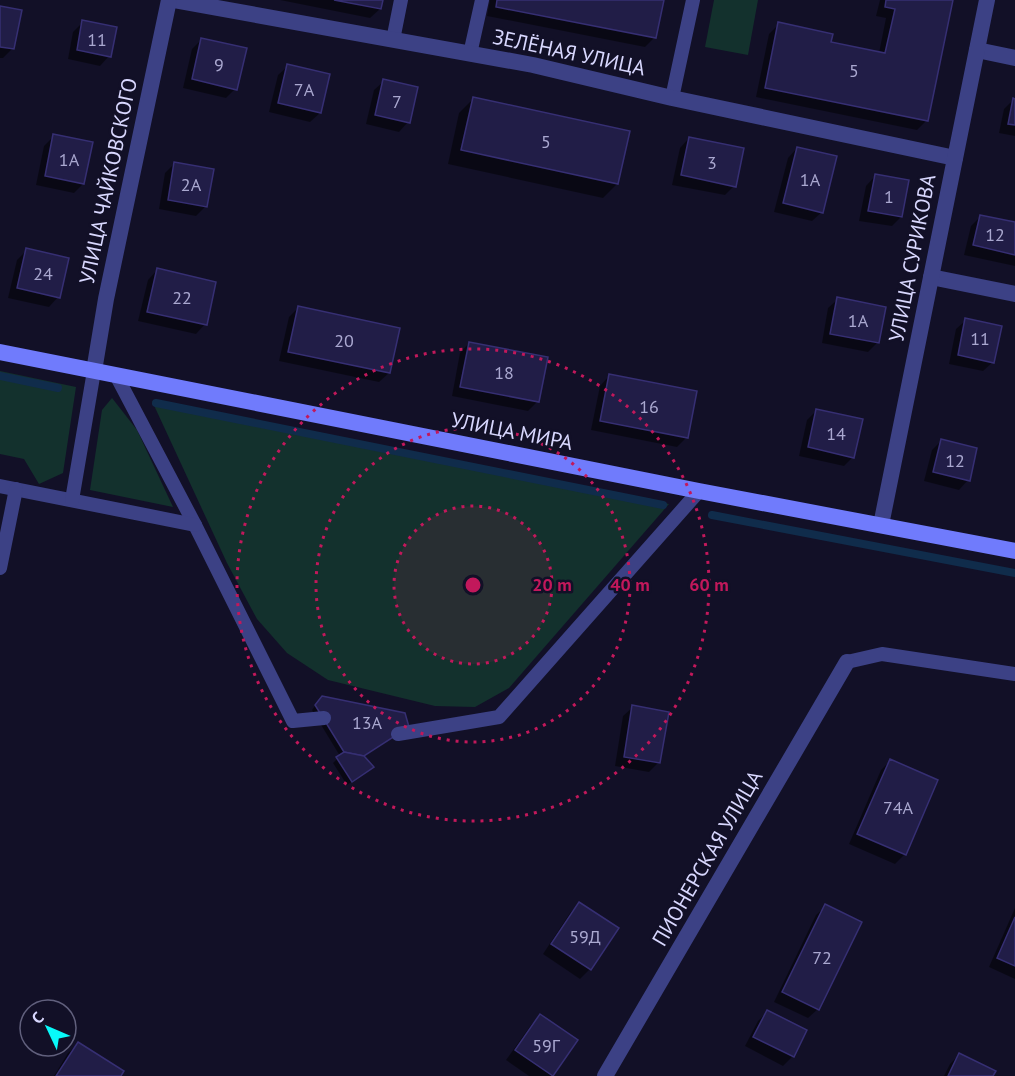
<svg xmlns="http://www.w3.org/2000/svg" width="1015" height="1076" font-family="'PT Sans',sans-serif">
  <rect width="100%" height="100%" fill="#121027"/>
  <!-- green -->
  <g fill="#13312d">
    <polygon points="714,0 758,0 748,55 705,47"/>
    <polygon points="0,371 76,387 63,473 39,484 24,459 0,454"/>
    <polygon points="112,398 137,430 173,507 90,490 102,410"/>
    <polygon points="152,401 669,504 509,688 475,707 435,706 328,680 287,653 257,619 227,563"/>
  </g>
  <!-- shadow -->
  <g fill="#0007">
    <polygon points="280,0 381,0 380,9 370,18"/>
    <polygon points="490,0 662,0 655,37 645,47 487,16"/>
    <polygon points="880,0 952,0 927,120 917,130 756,97 769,34 779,24 829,43 879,53 886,18 876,16"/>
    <polygon points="0,7 12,49 3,58 0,58"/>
    <polygon points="83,22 109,56 100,66 68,59 73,32"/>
    <polygon points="202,39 235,89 226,98 183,88 192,49"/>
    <polygon points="288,66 320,113 310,122 269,112 278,75"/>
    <polygon points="384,81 408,122 399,132 366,124 374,90"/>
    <polygon points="473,99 617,184 603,198 448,164 459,113"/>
    <polygon points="1013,100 1015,100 1015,136 999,133 1004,109"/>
    <polygon points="54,136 83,184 74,193 36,185 44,146"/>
    <polygon points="689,138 734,186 725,195 672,185 680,148"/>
    <polygon points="797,148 822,212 812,221 774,212 788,158"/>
    <polygon points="175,163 206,206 196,216 159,209 165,173"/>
    <polygon points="875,176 901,217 892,226 859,221 866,186"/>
    <polygon points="981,216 1015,224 1015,266 964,255 971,226"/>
    <polygon points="27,250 58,297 49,307 8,298 17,260"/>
    <polygon points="157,270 205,324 196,334 138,321 148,280"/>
    <polygon points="838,299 878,342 868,352 822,343 828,308"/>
    <polygon points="298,308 398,329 389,373 379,382 279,361 289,317"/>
    <polygon points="966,320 993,362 983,371 949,364 956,329"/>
    <polygon points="469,343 538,401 528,411 452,396 460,353"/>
    <polygon points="609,376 687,437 677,447 591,430 600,386"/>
    <polygon points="817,410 853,457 844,466 799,456 807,420"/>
    <polygon points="941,441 968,480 959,490 924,481 932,450"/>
    <polygon points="318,702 403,731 363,757 368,771 347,785 333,763 340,756 312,710"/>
    <polygon points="633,707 659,762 649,772 615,766 623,716"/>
    <polygon points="890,761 936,781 905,854 895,864 849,844 881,770"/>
    <polygon points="579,904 617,928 590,969 580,979 543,954 570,913"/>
    <polygon points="826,906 818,1009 808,1018 774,1002 816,915"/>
    <polygon points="1015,908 1015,979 989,967"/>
    <polygon points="767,1012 793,1056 783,1066 745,1046 758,1021"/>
    <polygon points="540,1016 576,1040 551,1076 529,1076 506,1060 531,1025"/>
    <polygon points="78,1044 120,1076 54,1076 68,1053"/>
    <polygon points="959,1055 992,1076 944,1076 950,1064"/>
  </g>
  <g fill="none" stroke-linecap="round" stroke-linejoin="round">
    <!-- stream -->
    <g stroke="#102c4b" stroke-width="8">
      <polyline points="0,376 58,388"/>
      <polyline points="156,403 663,505"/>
      <polyline points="712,515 1015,573"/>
    </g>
  </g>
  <!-- building -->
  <g fill="#211d47" stroke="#362f73" stroke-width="1.5">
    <polygon points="334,0 383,0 381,9"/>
    <polygon points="497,0 664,0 656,38 496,7"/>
    <polygon points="886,0 953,0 928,121 765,88 778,22 833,34 831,42 885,53 895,9 885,7"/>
    <polygon points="0,6 22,10 14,49 0,47"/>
    <polygon points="82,20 117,27 111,57 77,50"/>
    <polygon points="201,38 247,48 237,90 192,79"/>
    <polygon points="287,64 330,74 321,113 278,103"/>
    <polygon points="383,79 418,87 410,123 375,115"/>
    <polygon points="473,97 630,131 618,184 461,150"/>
    <polygon points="1013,98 1015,99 1015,125 1008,124"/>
    <polygon points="53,134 93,142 84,184 45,176"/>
    <polygon points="689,137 744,148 736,187 681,175"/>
    <polygon points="797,147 837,156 823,213 783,203"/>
    <polygon points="174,162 214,169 207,207 168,200"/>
    <polygon points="875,174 909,180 902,217 868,211"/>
    <polygon points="980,215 1015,222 1015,255 973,245"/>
    <polygon points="26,248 69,258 60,298 17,288"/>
    <polygon points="157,268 216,282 207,325 147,312"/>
    <polygon points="837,297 886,307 879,343 830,334"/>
    <polygon points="298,306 400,328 390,373 288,352"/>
    <polygon points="965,318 1002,326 994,363 958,355"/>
    <polygon points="469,342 548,357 539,402 460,387"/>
    <polygon points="609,374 697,391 688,438 600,421"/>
    <polygon points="816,409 863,419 854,458 808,447"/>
    <polygon points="941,439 977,448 970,481 933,472"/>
    <polygon points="322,696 405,713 409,727 364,756 344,752 315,705"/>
    <polygon points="632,705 669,712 660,763 624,757"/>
    <polygon points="344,752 364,756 374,767 352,782 336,757"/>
    <polygon points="890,759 938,780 906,855 857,834"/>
    <polygon points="579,902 619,928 591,970 551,944"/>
    <polygon points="825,904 862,922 819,1010 782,992"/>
    <polygon points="1015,917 1015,966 997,958"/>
    <polygon points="767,1010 807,1030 794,1057 753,1037"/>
    <polygon points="540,1014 578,1040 553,1076 515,1050"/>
    <polygon points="78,1042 124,1071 121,1076 56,1076"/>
    <polygon points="959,1053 996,1071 993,1076 948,1076"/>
  </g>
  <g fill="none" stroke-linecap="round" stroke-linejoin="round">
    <!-- service -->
    <g stroke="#3c4185" stroke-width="14">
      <polyline points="393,40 401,0"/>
      <polyline points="470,54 482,0"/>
      <polyline points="672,98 693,0"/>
      <polyline points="116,375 195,525 293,721 324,718"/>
      <polyline points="0,486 195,525"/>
      <polyline points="72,500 94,371"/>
      <polyline points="0,568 16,489"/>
      <polyline points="847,662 882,654 1015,674"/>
      <polyline points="398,734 499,717 699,491"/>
    </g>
    <!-- minor -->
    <g stroke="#3c4185" stroke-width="16">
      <polyline points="173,0 533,65 672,98 955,158"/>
      <polyline points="977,50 1015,58"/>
      <polyline points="931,277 1015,294"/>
      <polyline points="94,371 106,299 169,0"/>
      <polyline points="881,525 987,0"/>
      <polyline points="605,1076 847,662"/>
    </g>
    <!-- secondary -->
    <polyline stroke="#707bfc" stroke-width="16" points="0,352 699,491 1015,551"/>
  </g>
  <!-- distance rings -->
  <circle cx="473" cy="585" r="79" fill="#c2185b" fill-opacity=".12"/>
  <g fill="none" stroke="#c2185b" stroke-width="3" stroke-dasharray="3 6">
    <circle cx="473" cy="585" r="79"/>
    <circle cx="473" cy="585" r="157"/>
    <circle cx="473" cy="585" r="236"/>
  </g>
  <g text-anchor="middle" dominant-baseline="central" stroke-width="5" stroke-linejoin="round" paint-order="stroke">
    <!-- number labels -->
    <g font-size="18" fill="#aaa8d0">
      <text x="97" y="39">11</text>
      <text x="219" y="64">9</text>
      <text x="854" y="70">5</text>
      <text x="304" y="89">7А</text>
      <text x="397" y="101">7</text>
      <text x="546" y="141">5</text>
      <text x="69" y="159">1А</text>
      <text x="712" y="162">3</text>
      <text x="810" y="179">1А</text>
      <text x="191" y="184">2А</text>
      <text x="889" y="196">1</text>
      <text x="995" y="234">12</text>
      <text x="43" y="273">24</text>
      <text x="182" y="297">22</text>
      <text x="858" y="320">1А</text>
      <text x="980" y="338">11</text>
      <text x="344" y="340">20</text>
      <text x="504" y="372">18</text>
      <text x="649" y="406">16</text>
      <text x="836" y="433">14</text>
      <text x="955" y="460">12</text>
      <text x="367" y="722">13А</text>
      <text x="898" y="807">74А</text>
      <text x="585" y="936">59Д</text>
      <text x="822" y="957">72</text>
      <text x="546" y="1045">59Г</text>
    </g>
    <!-- street labels -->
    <g font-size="21" fill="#d8d7fe" stroke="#121027">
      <text transform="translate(569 52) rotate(12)">ЗЕЛЁНАЯ УЛИЦА</text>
      <text transform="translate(108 181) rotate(-78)">УЛИЦА ЧАЙКОВСКОГО</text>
      <text transform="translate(912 258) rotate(-79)">УЛИЦА СУРИКОВА</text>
      <text transform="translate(512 431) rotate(11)">УЛИЦА МИРА</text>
      <text transform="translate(707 858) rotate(-60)">ПИОНЕРСКАЯ УЛИЦА</text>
    </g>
  </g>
  <circle cx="473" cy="585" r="9" fill="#c2185b" stroke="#121027" stroke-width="3"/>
  <g font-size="18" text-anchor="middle" font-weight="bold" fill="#c2185b" stroke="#121027" stroke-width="5" stroke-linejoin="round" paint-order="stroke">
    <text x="552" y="591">20 m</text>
    <text x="630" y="591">40 m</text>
    <text x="709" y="591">60 m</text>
  </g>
  <!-- north arrow -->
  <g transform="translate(48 1028) rotate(314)"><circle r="28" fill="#121027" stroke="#61607d" stroke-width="1.5"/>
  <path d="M0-4.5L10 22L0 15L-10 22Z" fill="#08f9f9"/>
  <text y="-9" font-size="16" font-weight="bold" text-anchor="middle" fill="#d8d7fe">С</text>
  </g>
</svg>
